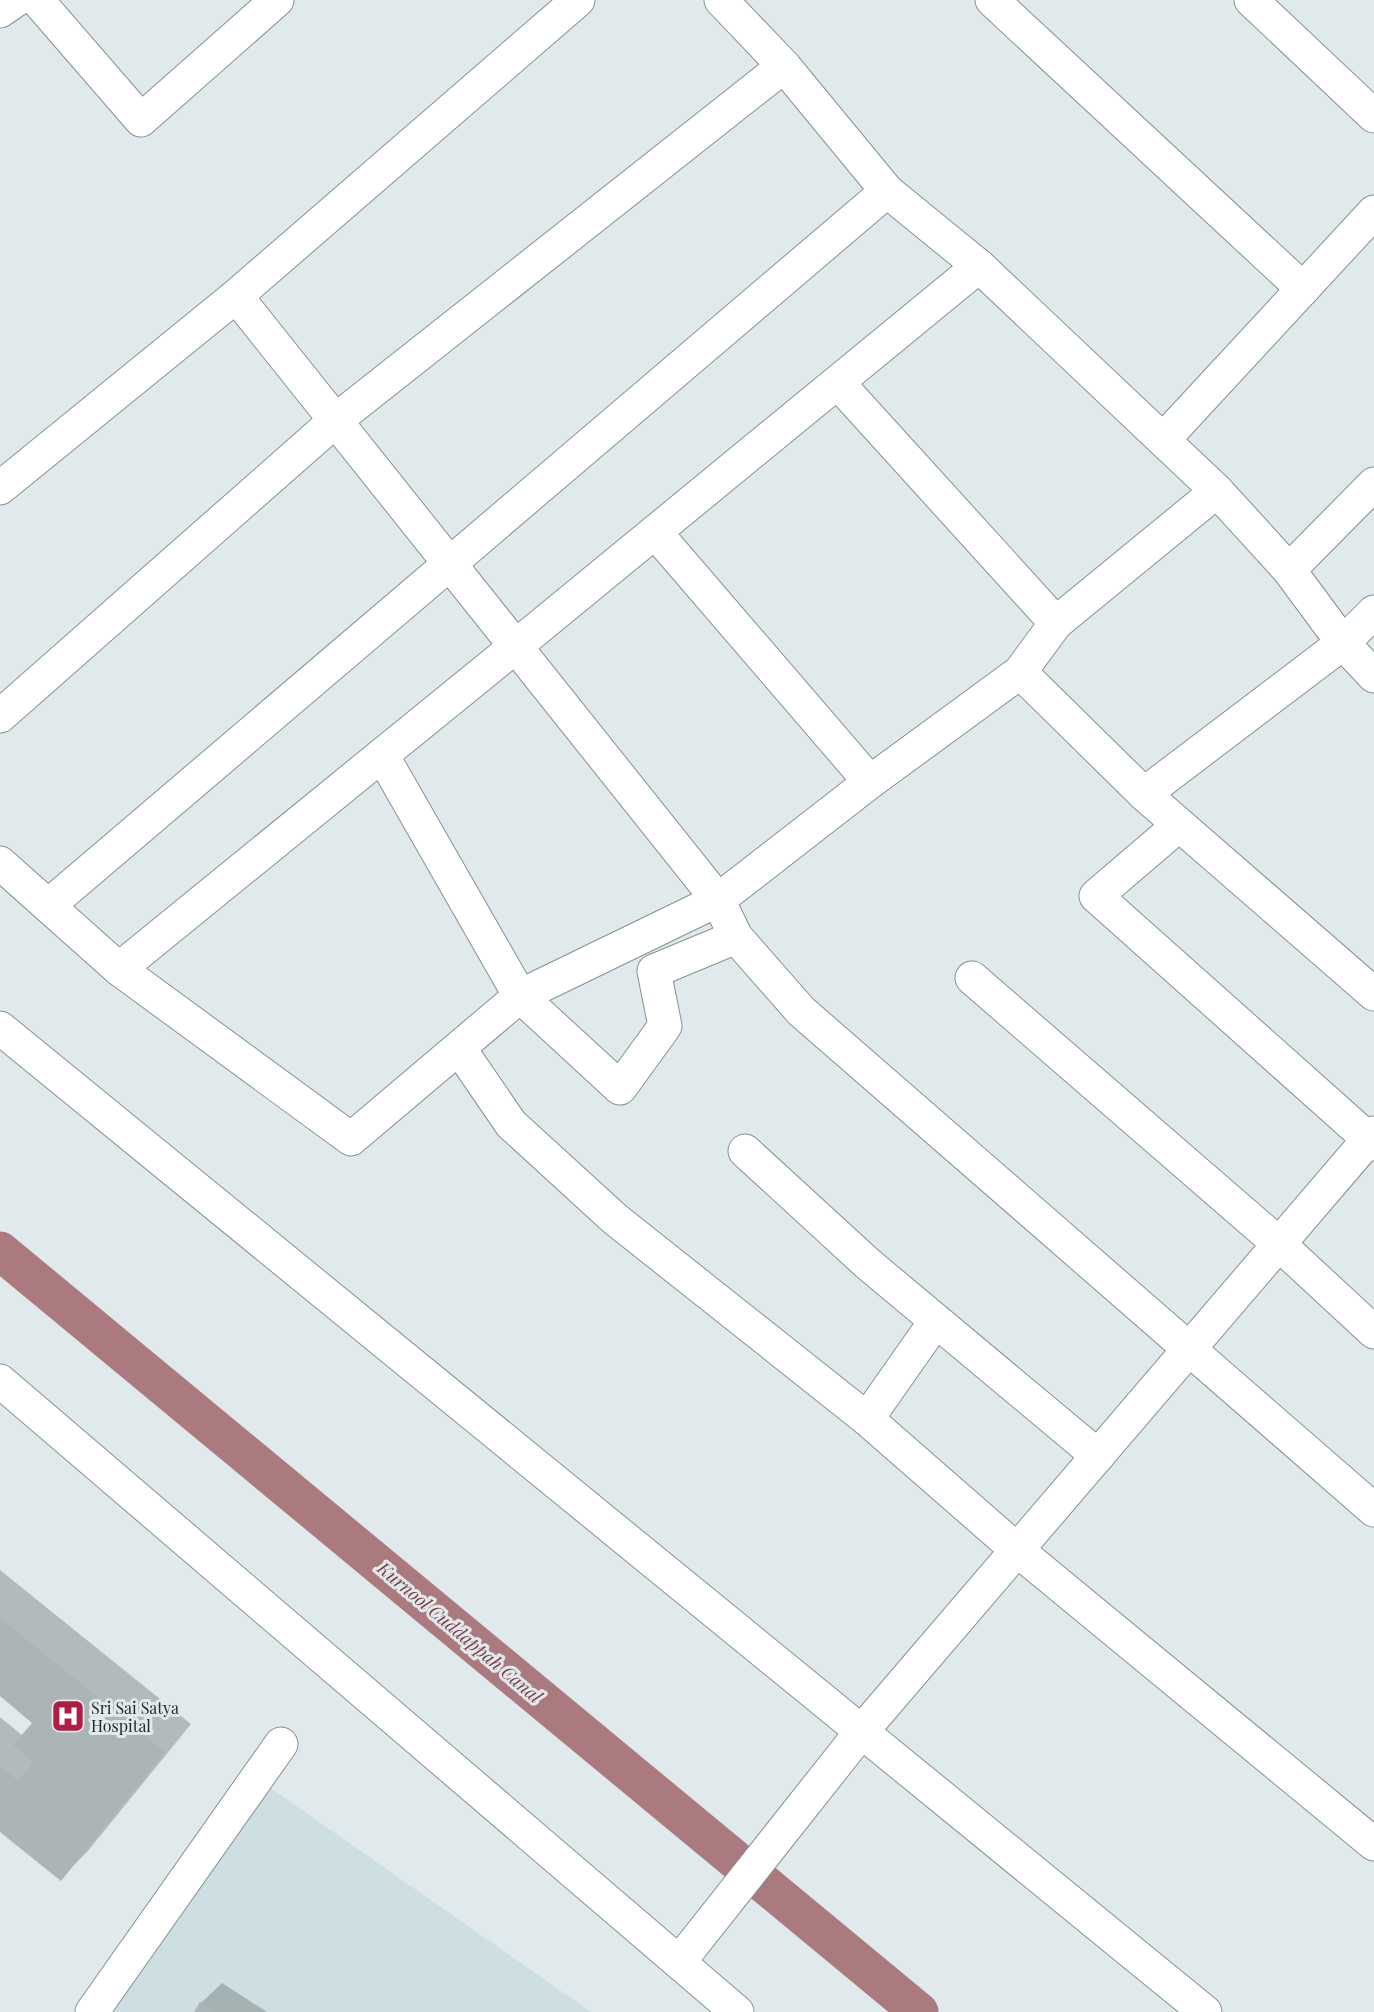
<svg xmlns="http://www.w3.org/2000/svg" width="1374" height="2012" font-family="'Playfair Display',serif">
  <rect width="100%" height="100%" fill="#e0e9eb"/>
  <!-- built -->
  <polygon fill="#cddfe2" points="269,1787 591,2012 80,2012"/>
  <!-- shadow -->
  <g fill="#0003">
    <polygon points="0,1570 191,1724 87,1852 60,1879 0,1830 0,1717 23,1736 34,1722 0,1694"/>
    <polygon points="222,1983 267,2012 195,2012 201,2003"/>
  </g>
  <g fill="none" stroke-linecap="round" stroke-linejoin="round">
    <!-- canal -->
    <polyline stroke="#ab7a7e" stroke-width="39" points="0,1251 919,2012"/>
  </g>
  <!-- building -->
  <g fill="#acb5b6">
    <polygon points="0,1618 165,1752 61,1881 0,1832 0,1766 18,1781 33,1762 13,1745 32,1723 0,1696"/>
    <polygon points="200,2002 215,2012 194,2012"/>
  </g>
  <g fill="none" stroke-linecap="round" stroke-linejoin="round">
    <!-- minor casing -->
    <g stroke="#889192" stroke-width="35">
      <g id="minor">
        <polyline points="37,0 141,120 277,0"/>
        <polyline points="721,0 784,66 887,191 979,266 1217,491 1289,570 1343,643 1374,676"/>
        <polyline points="992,0 1303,289"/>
        <polyline points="1251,0 1374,116"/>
        <polyline points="0,11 16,0"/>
        <polyline points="236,296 718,900 736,937 801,1011 1374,1510"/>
        <polyline points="838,383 1056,623"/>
        <polyline points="1163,440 1374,212"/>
        <polyline points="0,488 236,296 578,0"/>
        <polyline points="655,532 870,782"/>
        <polyline points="1289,570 1374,484"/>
        <polyline points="1020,672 1144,794 1374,994"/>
        <polyline points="0,716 336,420 784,66"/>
        <polyline points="382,755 520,996 620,1088 665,1026 654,971 736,937"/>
        <polyline points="1144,794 1343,643 1374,612"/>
        <polyline points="1179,825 1096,896 1374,1144"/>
        <polyline points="0,863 119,969 351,1139 520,996 718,900 870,782 1020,672 1056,623 1217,491"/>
        <polyline points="49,905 887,191"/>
        <polyline points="119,969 516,646 979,266"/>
        <polyline points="972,978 1279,1244 1374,1332"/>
        <polyline points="0,1028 1205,2012"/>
        <polyline points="459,1048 511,1124 615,1219 867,1419 1017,1550 1374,1844"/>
        <polyline points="745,1151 867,1263 1098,1456"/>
        <polyline points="0,1381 737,2012"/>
        <polyline points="867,1419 935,1322"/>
        <polyline points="679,1962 862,1731 1374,1133"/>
        <polyline points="92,2012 281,1744"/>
      </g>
    </g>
    <!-- minor -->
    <use href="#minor" stroke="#fff" stroke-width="33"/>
  </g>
  <!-- icons -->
  <defs>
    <g id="hospital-square" transform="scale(1.725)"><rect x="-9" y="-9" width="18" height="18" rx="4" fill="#b01c43" stroke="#e0e9eb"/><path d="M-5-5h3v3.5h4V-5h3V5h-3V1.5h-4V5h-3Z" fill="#fff"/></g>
  </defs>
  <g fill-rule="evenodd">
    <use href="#hospital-square" x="68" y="1716"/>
  </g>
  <g text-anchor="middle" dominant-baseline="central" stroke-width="6" stroke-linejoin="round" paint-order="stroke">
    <!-- poi labels -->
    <g font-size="16" fill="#252929" stroke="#e0e9eb" text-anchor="start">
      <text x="91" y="1707">Sri Sai Satya<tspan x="91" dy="18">Hospital</tspan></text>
    </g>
    <!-- water labels -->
    <g font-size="18" font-style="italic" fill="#7f3c45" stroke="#e0e9eb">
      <text transform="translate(460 1632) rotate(40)">Kurnool Cuddappah Canal</text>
    </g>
  </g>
</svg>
